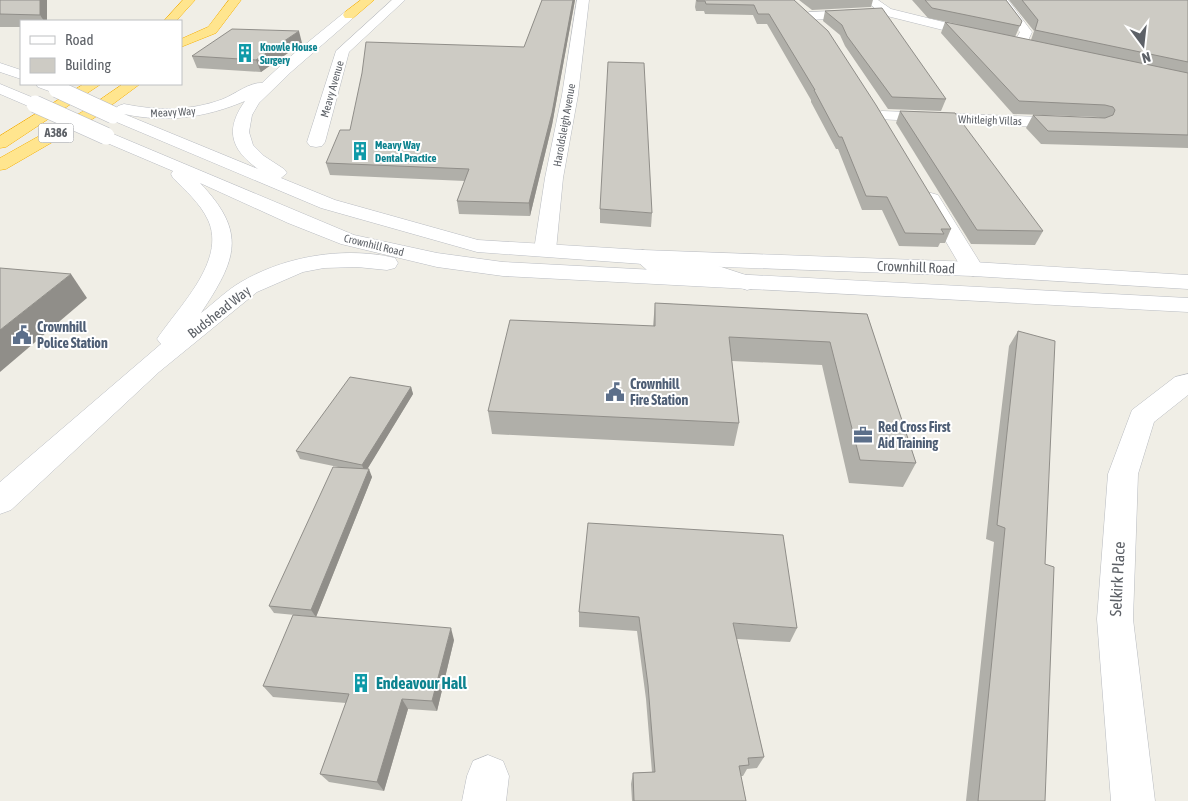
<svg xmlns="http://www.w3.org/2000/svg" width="1188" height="801" font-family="'Asap Condensed',sans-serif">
  <rect width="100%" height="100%" fill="#f0eee6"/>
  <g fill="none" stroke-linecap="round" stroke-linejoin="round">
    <!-- street casing -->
    <g stroke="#b8bbc0" stroke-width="1">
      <g id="street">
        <polygon points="392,0 405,0 349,52 325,142 322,146 316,147 310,146 307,142 336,51"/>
        <polygon points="577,0 589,0 578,95 563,178 556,250 553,255 545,256 537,255 534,250 545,178 562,95"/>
        <polygon points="865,0 878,0 891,9 984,32 985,35 979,39 883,15"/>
        <polygon points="996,0 1008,0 1032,32 1025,47 1020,48 1013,44 1020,32"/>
        <polygon points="861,10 865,11 867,14 865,17 809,20 803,16 809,12"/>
        <polygon points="882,111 1066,118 1072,120 1074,123 1072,126 1066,128 876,119 874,116 876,113"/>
        <polygon points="931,193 938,195 984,269 981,274 973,276 965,274 962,269 921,199 924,195"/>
        <polygon points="643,250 651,252 660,259 703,261 755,278 758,283 755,288 747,290 700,274 647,270 632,257 635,252"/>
        <polygon points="1188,374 1188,395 1154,422 1138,474 1133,619 1155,801 1111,801 1097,619 1108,474 1132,410 1175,377"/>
        <polygon points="488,755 503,761 509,776 506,801 462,801 467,776 473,761"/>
      </g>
    </g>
    <!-- secondary casing -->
    <g stroke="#b9bcc2" stroke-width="1">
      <g id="secondary">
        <path d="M349 11 355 15 353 18 291 72 259 103 252 115 249 132 253 145 264 156 284 169 287 173 281 178 335 200 478 240 643 250 973 262 1188 275V289L973 276 643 264 477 252 321 208 107 118 105 115 107 112 118 111 116 109 118 106 124 104C158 111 191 111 223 99 235 94 250 82 262 83L291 56 345 12ZM245 101C225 129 230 149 258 169L124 114C166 123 205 118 245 101Z"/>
        <polygon points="0,63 21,70 21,79 0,72"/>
        <polygon points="0,84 41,101 43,104 41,107 35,109 0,94"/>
        <polygon points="36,84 56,84 65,89 62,92 57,94 38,87"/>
        <path d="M106 131 354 235 437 253 503 262 1188 298V312L503 276 437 267 341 244 288 223 200 183C248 233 236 260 201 313 214 303 227 290 241 282 285 256 345 246 395 258L398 263 395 268 387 270 357 267 324 268 303 272 257 292 159 372 11 510 0 514V482L161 344 157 339C178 307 227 261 208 220 200 203 186 191 173 178L171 174 173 171 100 140 98 136 100 132Z"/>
      </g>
    </g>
    <!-- highway casing -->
    <g stroke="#f6af00" stroke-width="1">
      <g id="highway">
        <polygon points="183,0 195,0 176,21 164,21"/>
        <polygon points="229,0 241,0 216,33 181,47 181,39 208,27"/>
        <polygon points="361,0 374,0 353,18 345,18 343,15 345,12"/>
        <polygon points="84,84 101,84 6,147 0,148 0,136"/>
        <polygon points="123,84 140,84 94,118 6,169 0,170 0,158 82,112"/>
      </g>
    </g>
    <!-- street -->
    <use href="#street" fill="#fff" fill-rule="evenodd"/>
    <!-- secondary -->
    <use href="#secondary" fill="#fff" fill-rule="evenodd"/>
    <!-- highway -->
    <use href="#highway" fill="#ffe58e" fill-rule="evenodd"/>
    <!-- secondary-bridge casing -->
    <g stroke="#b9bcc2" stroke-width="18" stroke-linecap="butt">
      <g id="secondary-bridge">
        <polyline points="57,89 113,115"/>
        <polyline points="35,104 106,136"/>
      </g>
    </g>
    <!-- secondary-bridge -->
    <use href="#secondary-bridge" stroke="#fff" stroke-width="17"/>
  </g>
  <!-- wall -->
  <g fill="#b0afa9">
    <polygon points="0,0 47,0 47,21 21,21 21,27 0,27"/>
    <polygon points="542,0 575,0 552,125 530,216 459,214 457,201 465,181 330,175 326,163 350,130 524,47"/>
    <polygon points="696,0 794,0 951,229 945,243 940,243 938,247 899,246 882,210 862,210 838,149 836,149 811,102 811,100 767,24 757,24 753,15 705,14 704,11 696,11 695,7"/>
    <polygon points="799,0 873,0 871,7 812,10"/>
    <polygon points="912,0 1006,0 1022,21 1015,37 1031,40 1034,31 1009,0 1188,0 1188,148 1041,144 1026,128 1033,115 1100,118 1098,117 1013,114 941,33 945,22 962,25 928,18"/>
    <polygon points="825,11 946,99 941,111 888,109 845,46 840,35 823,21"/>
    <polygon points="302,43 261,72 197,68 192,56"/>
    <polygon points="900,111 1043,231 1035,245 971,244 896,123"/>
    <polygon points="600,209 652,213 651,227 600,223"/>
    <polygon points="655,303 867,314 916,463 903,487 849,483 822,365 732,361 739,423 734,446 492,434 488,411 653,326"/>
    <polygon points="1018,331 1045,564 1045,801 966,801 994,542 986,539 1009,346"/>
    <polygon points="411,387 413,394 367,469 372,477 316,617 274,613 269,606 343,468 300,459 296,451"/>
    <polygon points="579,612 797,628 790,642 737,639 764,757 757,768 747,769 743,776 741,776 746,801 632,801 631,784 633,773 652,772 646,699 637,631 579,627"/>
    <polygon points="454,640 437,711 408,709 384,791 329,782 320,774 346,703 273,697 263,686"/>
  </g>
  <!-- shaded-wall -->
  <g fill="#908e89">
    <polygon points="40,0 47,0 47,21 44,21 40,15"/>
    <polygon points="573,0 575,0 552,125 530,216 529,203"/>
    <polygon points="299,31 302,43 261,72 256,60"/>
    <polygon points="71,274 87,298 0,372 0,330"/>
    <polygon points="411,387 413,394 365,473 362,465"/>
    <polygon points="369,469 372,477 316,617 311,610"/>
    <polygon points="451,628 454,640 437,711 432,701"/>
    <polygon points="402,699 408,709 384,791 377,782"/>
  </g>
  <!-- building -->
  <g fill="#cdcbc4" stroke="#908e89">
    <polygon points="0,0 40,0 40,15 0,14"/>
    <polygon points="542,0 573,0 552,113 529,203 457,201 469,169 326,163 340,130 350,130 362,73 366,42 524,47"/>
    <polygon points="697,0 794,0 828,31 876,105 951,229 941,229 944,234 905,233 887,197 866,196 842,137 839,137 814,90 815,90 769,14 758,14 754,5 706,4 705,1 697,1"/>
    <polygon points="925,0 1006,0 1022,21 1020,26 932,8"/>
    <polygon points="1022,0 1188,0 1188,62 1035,30 1038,20"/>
    <polygon points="882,8 946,99 892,97 847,36 842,25 825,11"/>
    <polygon points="945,22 1188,73 1188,135 1048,131 1033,115 1105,118 1113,115 1115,110 1113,107 1105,105 1019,101"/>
    <polygon points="232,29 299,31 256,60 192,56"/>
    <polygon points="608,62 644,63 652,213 600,209"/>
    <polygon points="900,111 955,113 1043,231 977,230"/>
    <polygon points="0,268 71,274 0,330"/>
    <polygon points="655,303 867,314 916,463 860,460 830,342 729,337 739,423 488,411 510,320 655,326"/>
    <polygon points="1018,331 1055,341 1045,564 1054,567 1045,801 978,801 1005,528 997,525"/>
    <polygon points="350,377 411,387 362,465 296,451"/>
    <polygon points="333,467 369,469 311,610 269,606"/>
    <polygon points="588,523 783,535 797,628 733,623 764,757 748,758 749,765 739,766 746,801 634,801 633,773 655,772 648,685 639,617 579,612"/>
    <polygon points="293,615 451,628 432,701 402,699 377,782 320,774 349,694 263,686"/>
  </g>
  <!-- icons -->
  <defs>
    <g id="building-bare" transform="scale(1.5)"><path d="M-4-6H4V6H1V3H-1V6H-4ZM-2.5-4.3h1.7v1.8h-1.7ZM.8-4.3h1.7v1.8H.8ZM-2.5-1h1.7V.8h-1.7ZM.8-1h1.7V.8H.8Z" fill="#0f9aa8" stroke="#fff" stroke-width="2.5" paint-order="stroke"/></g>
    <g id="civic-bare" transform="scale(1.5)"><path d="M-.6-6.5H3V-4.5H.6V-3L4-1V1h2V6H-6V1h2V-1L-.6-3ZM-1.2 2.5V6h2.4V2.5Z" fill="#5c6f8a" stroke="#fff" stroke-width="2.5" paint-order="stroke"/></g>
    <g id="office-bare" transform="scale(1.5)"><path d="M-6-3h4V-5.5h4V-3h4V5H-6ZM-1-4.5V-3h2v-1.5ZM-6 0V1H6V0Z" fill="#5c6f8a" stroke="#fff" stroke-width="2.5" paint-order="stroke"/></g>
  </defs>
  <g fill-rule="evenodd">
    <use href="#building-bare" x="245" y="53"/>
    <use href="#building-bare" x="360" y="151"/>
    <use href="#civic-bare" x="22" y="335"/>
    <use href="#civic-bare" x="615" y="392"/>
    <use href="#office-bare" x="863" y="435"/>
    <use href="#building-bare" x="361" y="683"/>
  </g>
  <g text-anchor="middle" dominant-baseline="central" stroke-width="4" stroke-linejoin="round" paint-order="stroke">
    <!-- far-culture labels -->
    <g font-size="11" font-weight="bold" fill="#0d838f" stroke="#fff" text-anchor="start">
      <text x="260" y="47">Knowle House<tspan x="260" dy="13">Surgery</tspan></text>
      <text x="375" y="145">Meavy Way<tspan x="375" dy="13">Dental Practice</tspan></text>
    </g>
    <!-- far-street labels -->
    <g font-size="11" fill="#5d6167" stroke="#fff">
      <text transform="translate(332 89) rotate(-74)">Meavy Avenue</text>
      <text transform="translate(173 112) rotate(-3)">Meavy Way</text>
      <text transform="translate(990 120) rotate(2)">Whitleigh Villas</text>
      <text transform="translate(564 125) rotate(-80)">Haroldsleigh Avenue</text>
      <text transform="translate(374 245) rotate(14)">Crownhill Road</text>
    </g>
    <!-- shield labels -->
    <rect fill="#fff" stroke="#8e9095" stroke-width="1" x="38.5" y="123.5" width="35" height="19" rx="4"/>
    <g font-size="12" font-weight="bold" fill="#5d6167">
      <text x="56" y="133">A386</text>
    </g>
    <!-- street labels -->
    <g font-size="14" fill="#5d6167" stroke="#fff">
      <text transform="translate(916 267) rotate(2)">Crownhill Road</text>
      <text transform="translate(219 312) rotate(-38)">Budshead Way</text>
    </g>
    <!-- service labels -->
    <g font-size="14" font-weight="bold" fill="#4e5e75" stroke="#fff" text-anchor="start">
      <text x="37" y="327">Crownhill<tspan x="37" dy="16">Police Station</tspan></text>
      <text x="630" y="384">Crownhill<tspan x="630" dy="16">Fire Station</tspan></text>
      <text x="878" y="427">Red Cross First<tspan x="878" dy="16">Aid Training</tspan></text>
    </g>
    <!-- near-street labels -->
    <g font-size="16" fill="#5d6167" stroke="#fff">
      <text transform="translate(1117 579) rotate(-87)">Selkirk Place</text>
    </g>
    <!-- near-culture labels -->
    <g font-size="16" font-weight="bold" fill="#0d838f" stroke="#fff" text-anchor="start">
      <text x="376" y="683">Endeavour Hall</text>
    </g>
  </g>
  <!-- legend -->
  <rect x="20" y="20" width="162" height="65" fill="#ffffff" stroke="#bec0c2"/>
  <rect x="30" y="36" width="25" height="8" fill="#ffffff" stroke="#bec0c2"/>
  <text x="65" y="45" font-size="15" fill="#5d6167">Road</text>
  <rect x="30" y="58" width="25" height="15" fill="#cdcbc4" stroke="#bec0c2"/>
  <text x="65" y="70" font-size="15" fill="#5d6167">Building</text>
  <!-- north arrow -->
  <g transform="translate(1143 45) rotate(165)" stroke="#ffffff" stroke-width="4" paint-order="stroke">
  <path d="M0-4L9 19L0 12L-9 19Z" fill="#5d6167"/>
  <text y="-8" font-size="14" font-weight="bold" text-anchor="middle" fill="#5d6167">N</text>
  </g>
</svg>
